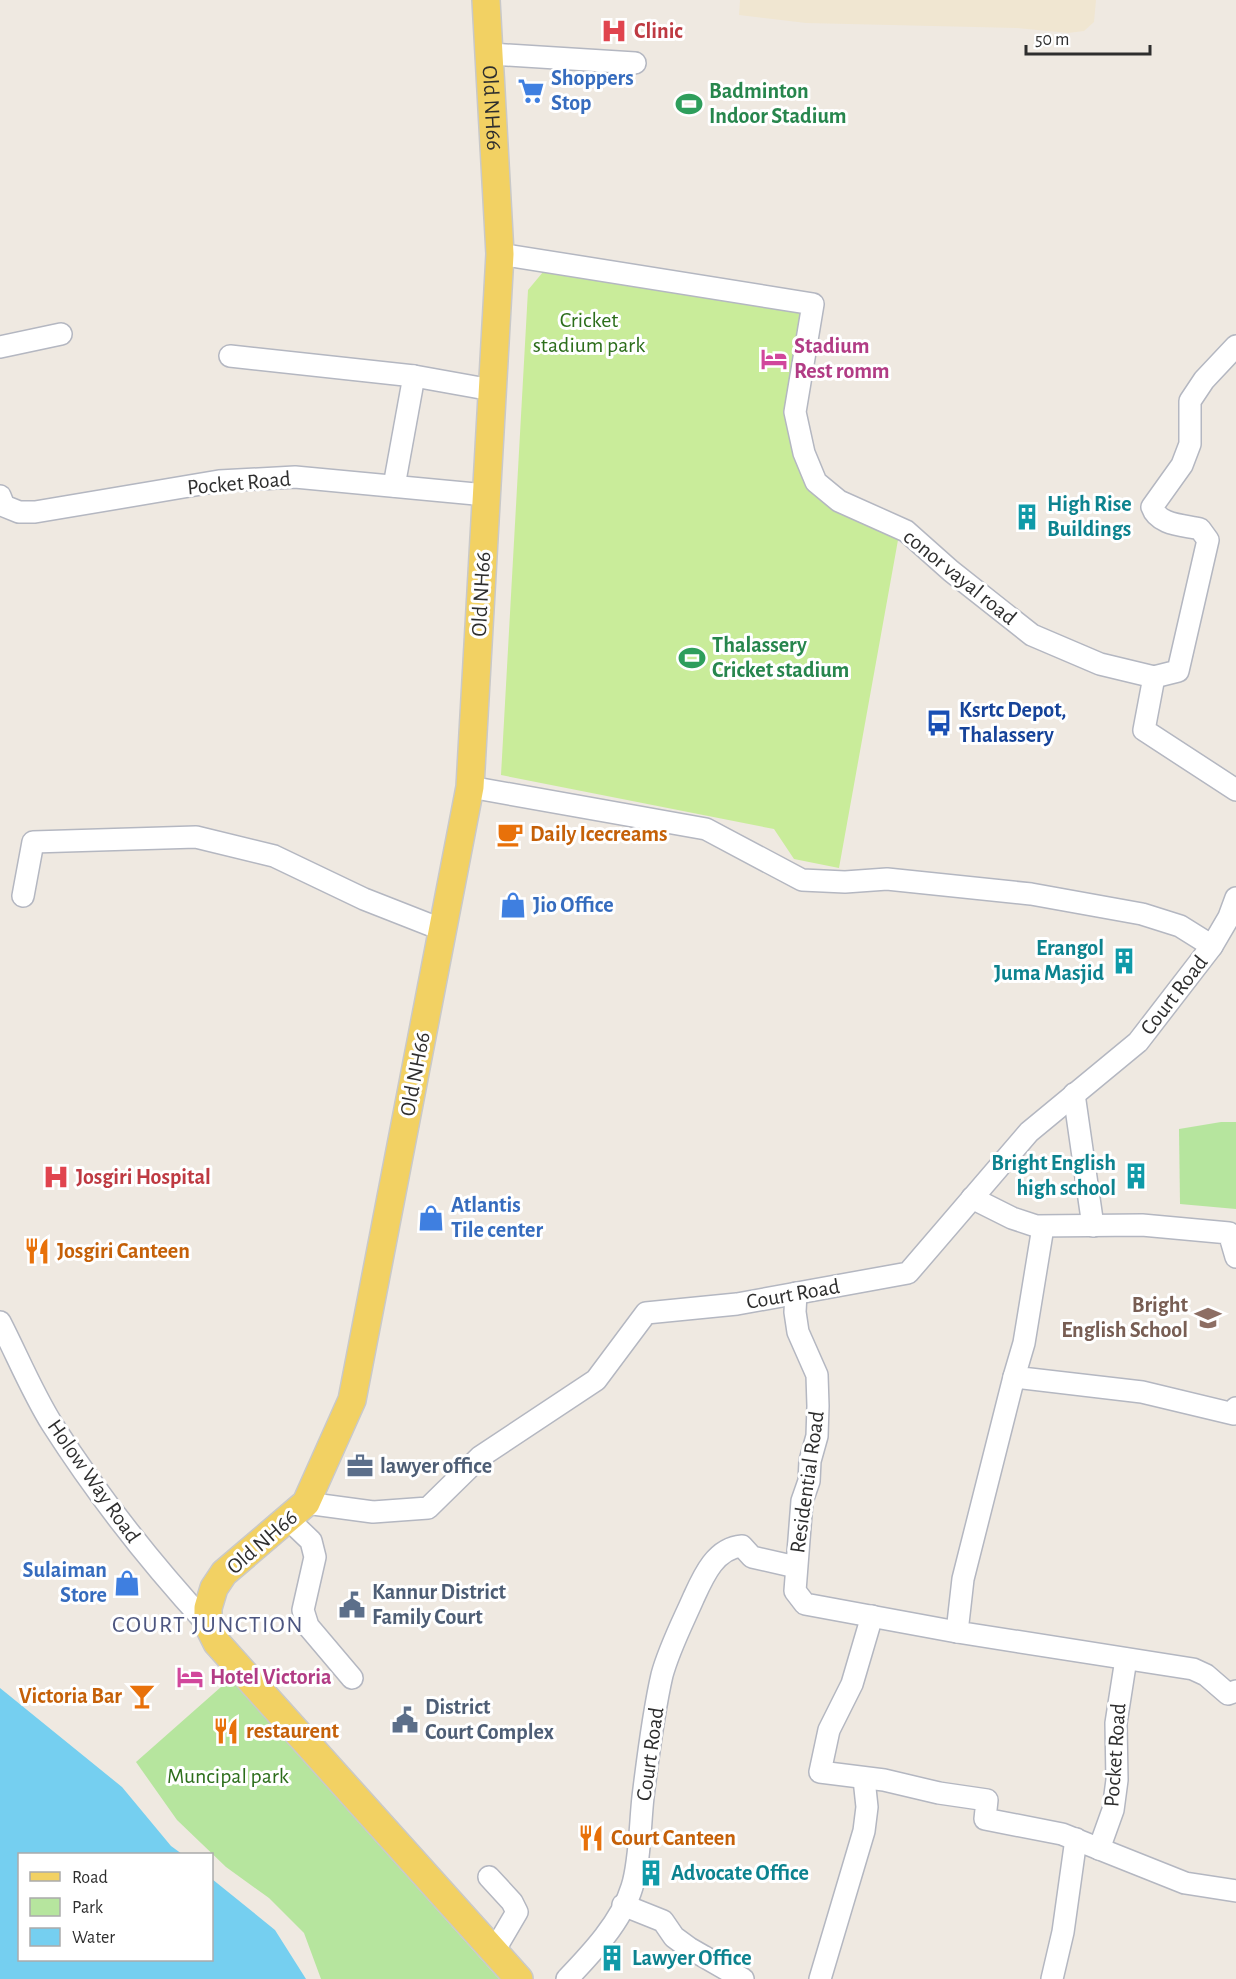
<svg xmlns="http://www.w3.org/2000/svg" width="1236" height="1979" font-family="'Alegreya Sans',sans-serif">
  <rect width="100%" height="100%" fill="#efe9e1"/>
  <!-- education -->
  <polygon fill="#f0e6d1" points="740,0 1096,0 1094,22 1084,31 1068,33 1017,28 806,23 739,15"/>
  <!-- green -->
  <g fill="#b6e59e">
    <polygon points="1221,1122 1236,1122 1236,1209 1180,1204 1179,1129"/>
    <polygon points="230,1679 499,1979 321,1979 304,1933 269,1898 226,1867 177,1820 136,1762"/>
  </g>
  <!-- pitch -->
  <polygon fill="#c9ec9a" points="543,272 803,310 785,417 803,478 832,505 898,540 839,868 794,859 774,829 501,775 528,290"/>
  <!-- water -->
  <polygon fill="#75cff0" points="0,1688 122,1787 171,1846 182,1854 20,1854 20,1960 212,1960 212,1879 275,1930 306,1979 0,1979"/>
  <g fill="none" stroke-linecap="round" stroke-linejoin="round">
    <!-- minor casing -->
    <g stroke="#b4b7c1" stroke-width="24">
      <g id="minor">
        <polyline points="491,54 635,63"/>
        <polyline points="500,254 813,304 795,412 804,453 816,482 839,501 906,531 951,571 1032,635 1100,664 1154,677 1144,730 1236,790"/>
        <polyline points="0,347 61,334"/>
        <polyline points="230,356 414,376 492,390"/>
        <polyline points="394,486 414,376"/>
        <polyline points="0,496 4,506 19,512 35,512 219,481 295,477 486,495"/>
        <path d="M1154 677 1178 671 1208 540 1200 529C1183 525 1158 525 1152 507L1182 465 1190 444V401L1204 380 1236 346"/>
        <polyline points="470,787 706,829 802,880 845,882 887,879 1031,894 1142,914 1180,926 1212,946 1229,917 1236,898"/>
        <polyline points="23,896 33,842 196,837 274,856 364,899 443,930"/>
        <polyline points="1074,1094 1093,1226"/>
        <polyline points="972,1198 1012,1218 1036,1226 1142,1225 1229,1233 1236,1257"/>
        <polyline points="1043,1227 1024,1343 1014,1377 1142,1392 1234,1414 1236,1408"/>
        <polyline points="796,1293 795,1312 798,1332 817,1375 818,1406 817,1436 810,1461 809,1481 802,1501 795,1591 805,1604 957,1632"/>
        <path d="M0 1322C17 1355 32 1392 52 1424 98 1496 150 1562 208 1625"/>
        <polyline points="1014,1377 963,1579 957,1632 1193,1669 1206,1675 1228,1694 1236,1691"/>
        <polyline points="306,1503 373,1512 428,1508 480,1457 596,1380 646,1313 737,1304 908,1273 1029,1132 1138,1042 1212,946"/>
        <polyline points="288,1519 311,1541 315,1557 303,1610 308,1626 352,1678"/>
        <polyline points="872,1616 852,1684 829,1730 820,1772 884,1780 939,1793 987,1800 985,1819 1062,1834 1185,1883 1236,1891"/>
        <polyline points="1099,1849 1113,1810 1117,1780 1116,1723 1126,1659"/>
        <polyline points="489,1877 512,1902 517,1912 494,1951"/>
        <polyline points="623,1905 663,1921 674,1937 689,1948 743,1979"/>
        <path d="M567 1979C591 1954 622 1921 632 1887 640 1862 640 1824 643 1797 648 1757 653 1714 662 1675 669 1649 682 1624 693 1599 703 1577 715 1548 742 1546L752 1557 796 1567"/>
        <polyline points="820,1979 864,1831 867,1807 864,1779"/>
        <polyline points="1052,1979 1063,1932 1076,1839"/>
      </g>
    </g>
    <!-- major casing -->
    <g stroke="#c9c9c9" stroke-width="30">
      <g id="major">
        <path id="s1" d="M486 0 500 254 470 787 352 1400 306 1503 224 1573 214 1588 208 1608V1625L217 1643 519 1979"/>
      </g>
    </g>
    <!-- minor -->
    <use href="#minor" stroke="#fff" stroke-width="21"/>
    <!-- major -->
    <use href="#major" stroke="#f2d163" stroke-width="27"/>
  </g>
  <!-- icons -->
  <defs>
    <g id="hospital-bare" transform="scale(2.07)"><path d="M-5-5h3v3.5h4V-5h3V5h-3V1.5h-4V5h-3Z" fill="#e0444e" stroke="#fff" stroke-width="2.5" paint-order="stroke"/></g>
    <g id="supermarket-bare" transform="scale(2.07)"><path d="M-6-5.5h2.5l.6 2H6L4.5 2H-2.5L-4.4-4H-6ZM-1.5 3.2a1.3 1.3 0 1 0 .1 0ZM3 3.2a1.3 1.3 0 1 0 .1 0Z" fill="#3f7fe0" stroke="#fff" stroke-width="2.5" paint-order="stroke"/></g>
    <g id="stadium-bare" transform="scale(2.07)"><path d="M0-5a6.5 5 0 1 0 0 10a6.5 5 0 1 0 0-10ZM-3.5-1.8h7v3.6h-7Z" fill="#2e9e5b" stroke="#fff" stroke-width="2.5" paint-order="stroke"/></g>
    <g id="hotel-bare" transform="scale(2.07)"><path d="M-6-4.5h1.5V1H6V5H4.5V3h-9V5H-6ZM-4 0a1.8 1.8 0 1 1 3.6 0ZM.5 0V-2.5h3Q6-2.5 6 0Z" fill="#d1479c" stroke="#fff" stroke-width="2.5" paint-order="stroke"/></g>
    <g id="building-bare" transform="scale(2.07)"><path d="M-4-6H4V6H1V3H-1V6H-4ZM-2.5-4.3h1.7v1.8h-1.7ZM.8-4.3h1.7v1.8H.8ZM-2.5-1h1.7V.8h-1.7ZM.8-1h1.7V.8H.8Z" fill="#0f9aa8" stroke="#fff" stroke-width="2.5" paint-order="stroke"/></g>
    <g id="bus-bare" transform="scale(2.07)"><path d="M-5-6H5V4H4V6H2V4H-2V6H-4V4H-5ZM-3.5-4V0h7V-4ZM-3.5 1.2v1.5H-2V1.2ZM2 1.2v1.5H3.5V1.2Z" fill="#1a4fb4" stroke="#fff" stroke-width="2.5" paint-order="stroke"/></g>
    <g id="cafe-bare" transform="scale(2.07)"><path d="M-5.5-4.5H6V0H3Q3 3.5 0 3.5H-2.5Q-5.5 3.5-5.5 0ZM3-3.2v2h1.7v-2ZM-6 4.5H4V6H-6Z" fill="#e8710a" stroke="#fff" stroke-width="2.5" paint-order="stroke"/></g>
    <g id="shop-bare" transform="scale(2.07)"><path d="M-5-2.5h2.3a2.7 3.5 0 0 1 5.4 0H5L5.5 6h-11ZM-1.5-2.5h3a1.5 2.3 0 0 0-3 0Z" fill="#3f7fe0" stroke="#fff" stroke-width="2.5" paint-order="stroke"/></g>
    <g id="restaurant-bare" transform="scale(2.07)"><path d="M-5-6h1v4h1v-4h1v4h1v-4h1v5L-1.5 .5V6h-2V.5L-5-1ZM5-6V6H3V1.5H1.5Q1.5-4 5-6Z" fill="#e8710a" stroke="#fff" stroke-width="2.5" paint-order="stroke"/></g>
    <g id="school-bare" transform="scale(2.07)"><path d="M0-5L7-2L0 1L-7-2ZM-4 1L0 2.5L4 1V4Q0 6-4 4Z" fill="#8d6e63" stroke="#fff" stroke-width="2.5" paint-order="stroke"/></g>
    <g id="office-bare" transform="scale(2.07)"><path d="M-6-3h4V-5.5h4V-3h4V5H-6ZM-1-4.5V-3h2v-1.5ZM-6 0V1H6V0Z" fill="#5c6f8a" stroke="#fff" stroke-width="2.5" paint-order="stroke"/></g>
    <g id="civic-bare" transform="scale(2.07)"><path d="M-.6-6.5H3V-4.5H.6V-3L4-1V1h2V6H-6V1h2V-1L-.6-3ZM-1.2 2.5V6h2.4V2.5Z" fill="#5c6f8a" stroke="#fff" stroke-width="2.5" paint-order="stroke"/></g>
    <g id="bar-bare" transform="scale(2.07)"><path d="M-6-5H6L.8 .8V4.5H3.5V6h-7V4.5H-.8V.8Z" fill="#e8710a" stroke="#fff" stroke-width="2.5" paint-order="stroke"/></g>
  </defs>
  <g fill-rule="evenodd">
    <use href="#hospital-bare" x="614" y="31"/>
    <use href="#supermarket-bare" x="531" y="91"/>
    <use href="#stadium-bare" x="689" y="104"/>
    <use href="#hotel-bare" x="774" y="359"/>
    <use href="#building-bare" x="1027" y="517"/>
    <use href="#stadium-bare" x="692" y="658"/>
    <use href="#bus-bare" x="939" y="723"/>
    <use href="#cafe-bare" x="510" y="834"/>
    <use href="#shop-bare" x="513" y="905"/>
    <use href="#building-bare" x="1124" y="961"/>
    <use href="#building-bare" x="1136" y="1176"/>
    <use href="#hospital-bare" x="56" y="1177"/>
    <use href="#shop-bare" x="431" y="1218"/>
    <use href="#restaurant-bare" x="37" y="1251"/>
    <use href="#school-bare" x="1208" y="1318"/>
    <use href="#office-bare" x="360" y="1466"/>
    <use href="#shop-bare" x="127" y="1583"/>
    <use href="#civic-bare" x="352" y="1605"/>
    <use href="#hotel-bare" x="190" y="1677"/>
    <use href="#bar-bare" x="142" y="1696"/>
    <use href="#civic-bare" x="405" y="1720"/>
    <use href="#restaurant-bare" x="226" y="1731"/>
    <use href="#restaurant-bare" x="591" y="1838"/>
    <use href="#building-bare" x="651" y="1873"/>
    <use href="#building-bare" x="612" y="1958"/>
  </g>
  <g text-anchor="middle" dominant-baseline="central" stroke-width="6" stroke-linejoin="round" paint-order="stroke">
    <!-- health labels -->
    <g font-size="22" font-weight="bold" fill="#be3a42" stroke="#fff" text-anchor="start">
      <text x="634" y="31">Clinic</text>
      <text x="76" y="1177">Josgiri Hospital</text>
    </g>
    <!-- shop labels -->
    <g font-size="22" font-weight="bold" fill="#366cbe" stroke="#fff" text-anchor="start">
      <text x="551" y="78">Shoppers<tspan x="551" dy="25">Stop</tspan></text>
      <text x="533" y="905">Jio Office</text>
      <text x="451" y="1205">Atlantis<tspan x="451" dy="25">Tile center</tspan></text>
      <text x="107" y="1570" text-anchor="end">Sulaiman<tspan x="107" dy="25">Store</tspan></text>
    </g>
    <!-- leisure labels -->
    <g font-size="22" font-weight="bold" fill="#27864d" stroke="#fff" text-anchor="start">
      <text x="709" y="91">Badminton<tspan x="709" dy="25">Indoor Stadium</tspan></text>
      <text x="712" y="645">Thalassery<tspan x="712" dy="25">Cricket stadium</tspan></text>
    </g>
    <!-- street labels -->
    <g font-size="22" fill="#2e2e2e" stroke="#fff">
      <text stroke="none"><textPath href="#s1" startOffset="108">Old NH66</textPath></text>
      <text transform="translate(239 483) rotate(-5)">Pocket Road</text>
      <text transform="translate(960 577) rotate(39)">conor vayal road</text>
      <text transform="translate(481 594) rotate(-87)">Old NH66</text>
      <text transform="translate(1174 995) rotate(-52)">Court Road</text>
      <text transform="translate(415 1074) rotate(-79)">Old NH66</text>
      <text transform="translate(793 1294) rotate(-10)">Court Road</text>
      <text transform="translate(94 1481) rotate(55)">Holow Way Road</text>
      <text transform="translate(807 1482) rotate(-82)">Residential Road</text>
      <text transform="translate(262 1542) rotate(-41)">Old NH66</text>
      <text transform="translate(650 1754) rotate(-82)">Court Road</text>
      <text transform="translate(1115 1755) rotate(-86)">Pocket Road</text>
    </g>
    <!-- park labels -->
    <g font-size="22" fill="#2c6e1b" stroke="#fff">
      <text x="589" y="320">Cricket<tspan x="589" dy="25">stadium park</tspan></text>
      <text x="228" y="1776">Muncipal park</text>
    </g>
    <!-- hotel labels -->
    <g font-size="22" font-weight="bold" fill="#b23c85" stroke="#fff" text-anchor="start">
      <text x="794" y="346">Stadium<tspan x="794" dy="25">Rest romm</tspan></text>
      <text x="210" y="1677">Hotel Victoria</text>
    </g>
    <!-- culture labels -->
    <g font-size="22" font-weight="bold" fill="#0d838f" stroke="#fff" text-anchor="start">
      <text x="1047" y="504">High Rise<tspan x="1047" dy="25">Buildings</tspan></text>
      <text x="1104" y="948" text-anchor="end">Erangol<tspan x="1104" dy="25">Juma Masjid</tspan></text>
      <text x="1116" y="1163" text-anchor="end">Bright English<tspan x="1116" dy="25">high school</tspan></text>
      <text x="671" y="1873">Advocate Office</text>
      <text x="632" y="1958">Lawyer Office</text>
    </g>
    <!-- transit labels -->
    <g font-size="22" font-weight="bold" fill="#164399" stroke="#fff" text-anchor="start">
      <text x="959" y="710">Ksrtc Depot,<tspan x="959" dy="25">Thalassery</tspan></text>
    </g>
    <!-- food labels -->
    <g font-size="22" font-weight="bold" fill="#c56008" stroke="#fff" text-anchor="start">
      <text x="530" y="834">Daily Icecreams</text>
      <text x="57" y="1251">Josgiri Canteen</text>
      <text x="122" y="1696" text-anchor="end">Victoria Bar</text>
      <text x="246" y="1731">restaurent</text>
      <text x="611" y="1838">Court Canteen</text>
    </g>
    <!-- education labels -->
    <g font-size="22" font-weight="bold" fill="#785e54" stroke="#fff" text-anchor="end">
      <text x="1188" y="1305">Bright<tspan x="1188" dy="25">English School</tspan></text>
    </g>
    <!-- service labels -->
    <g font-size="22" font-weight="bold" fill="#4e5e75" stroke="#fff" text-anchor="start">
      <text x="380" y="1466">lawyer office</text>
      <text x="372" y="1592">Kannur District<tspan x="372" dy="25">Family Court</tspan></text>
      <text x="425" y="1707">District<tspan x="425" dy="25">Court Complex</tspan></text>
    </g>
    <!-- neighbourhood labels -->
    <g font-size="24" letter-spacing="1.5" fill="#4d5680" stroke="#fff">
      <text x="208" y="1625">COURT JUNCTION</text>
    </g>
  </g>
  <!-- legend -->
  <rect x="18" y="1853" width="195" height="108" fill="#ffffff" stroke="#ababab" stroke-width="1.5"/>
  <rect x="30" y="1872" width="30" height="9" fill="#f2d163" stroke="#ababab" stroke-width="1.5"/>
  <text x="72" y="1883" font-size="18" fill="#2e2e2e">Road</text>
  <rect x="30" y="1898" width="30" height="18" fill="#b6e59e" stroke="#ababab" stroke-width="1.5"/>
  <text x="72" y="1913" font-size="18" fill="#2e2e2e">Park</text>
  <rect x="30" y="1928" width="30" height="18" fill="#75cff0" stroke="#ababab" stroke-width="1.5"/>
  <text x="72" y="1943" font-size="18" fill="#2e2e2e">Water</text>
  <!-- scale -->
  <path d="M1026 45v9h124v-9" fill="none" stroke="#2e2e2e" stroke-width="3"/>
  <text x="1035" y="45" font-size="18" fill="#2e2e2e" stroke="#ffffff" stroke-width="4.5" paint-order="stroke">50 m</text>
</svg>
